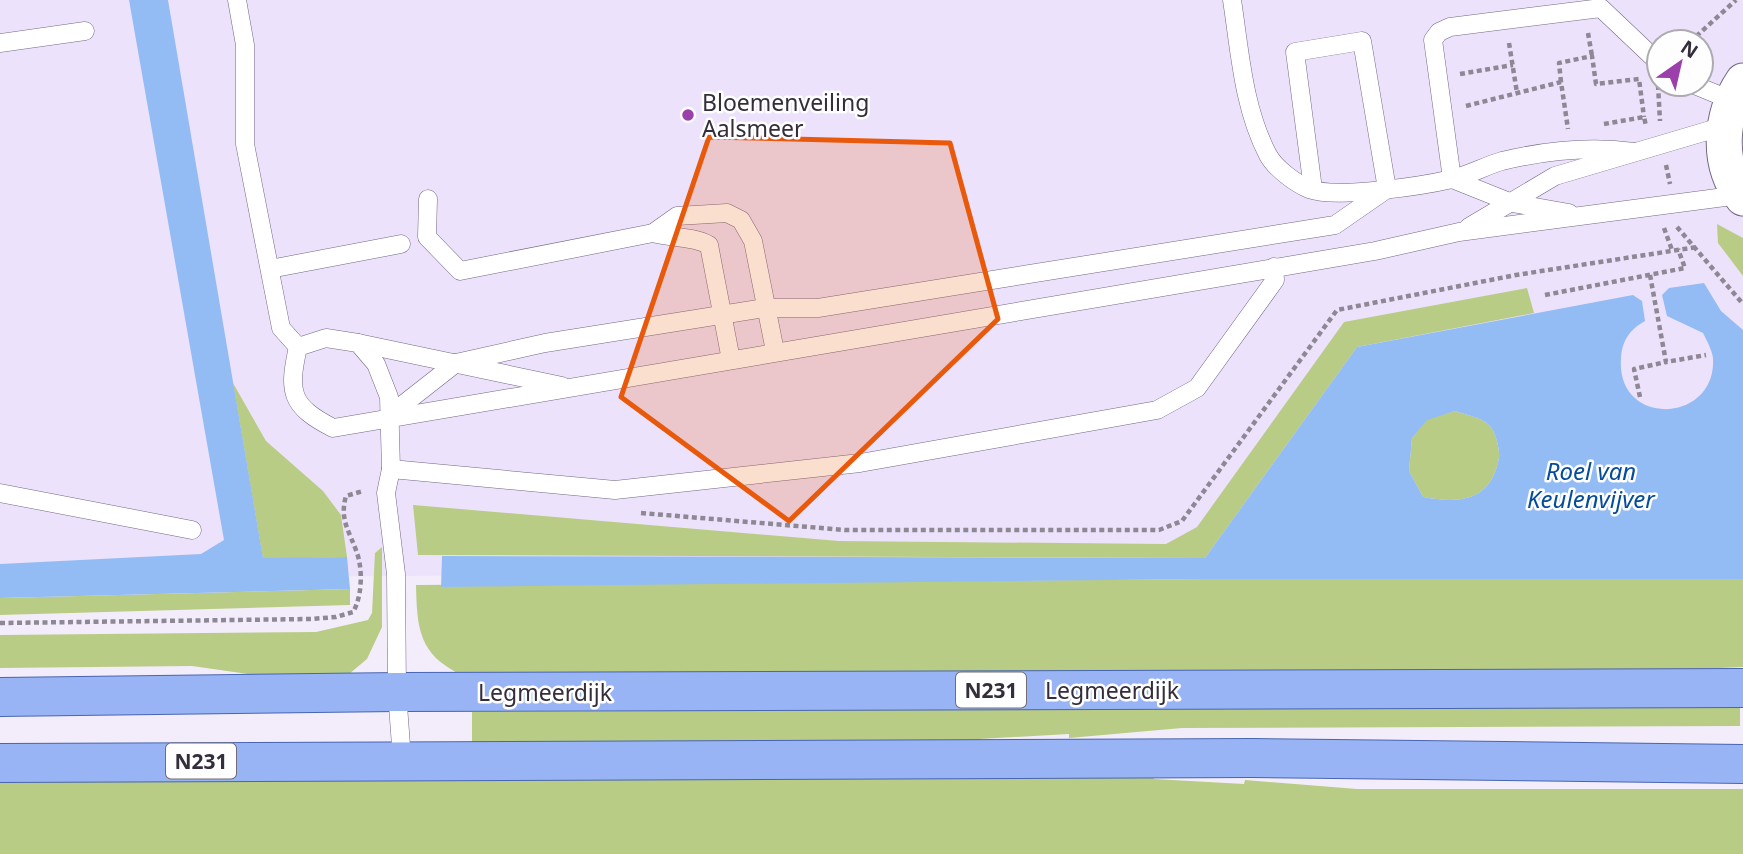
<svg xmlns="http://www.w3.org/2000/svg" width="1743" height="854" font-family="'Noto Sans',sans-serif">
  <rect width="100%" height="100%" fill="#f3edfb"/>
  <!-- built -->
  <path fill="#ede2fb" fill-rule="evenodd" d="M0 0H1743V566L0 579ZM1659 42H1701V84H1659Z"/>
  <!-- green -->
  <g fill="#b9cc85">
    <polygon points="1717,224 1743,238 1743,276 1718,243"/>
    <polygon points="1527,288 1534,313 1357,347 1205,558 418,555 413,505 839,541 1166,544 1197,527 1344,322"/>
    <polygon points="233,383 266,441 323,491 341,515 347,557 263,559"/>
    <path d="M1455 411C1466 415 1482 417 1490 426 1496 433 1500 450 1499 458 1491 501 1461 504 1423 497L1409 471 1412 438 1427 419Z"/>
    <polygon points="382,547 382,627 367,659 349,674 248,674 192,666 0,668 0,635 316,632 368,620 372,613 375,553"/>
    <path d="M1206 579H1743V667L1652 671 462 675C418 655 417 627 416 585Z"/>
    <polygon points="350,589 350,605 0,615 0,598"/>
    <polygon points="1740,705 1740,726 1182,728 1069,738 1069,734 980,739 980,744 472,746 472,712"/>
    <polygon points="1151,775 1154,779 1244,784 1245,780 1357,789 1743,789 1743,854 0,854 0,780"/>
  </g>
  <!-- water -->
  <g fill="#93bcf4" fill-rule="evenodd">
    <polygon points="129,0 168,0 263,558 347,557 350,589 0,598 0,564 201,554 224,540"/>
    <path d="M1704 283 1721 311 1743 330V579H1206L441 587 442 556 1205 558 1357 347 1633 295 1642 301 1645 321C1629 330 1622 341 1621 359 1616 428 1717 424 1713 358 1712 350 1707 341 1703 333L1667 316 1662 295 1669 288ZM1455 411C1466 415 1482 417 1490 426 1496 433 1500 450 1499 458 1491 501 1461 504 1423 497L1409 471 1412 438 1427 420Z"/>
  </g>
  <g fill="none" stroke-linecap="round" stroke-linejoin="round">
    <!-- service casing -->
    <g stroke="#746785" stroke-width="19">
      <g id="service">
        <polyline points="237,0 245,45 245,144 281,328 298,347"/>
        <path d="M1232 0C1240 52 1243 107 1268 155 1275 168 1295 183 1309 189 1336 199 1422 186 1452 179 1469 175 1485 166 1502 161 1544 151 1592 146 1634 152"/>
        <polyline points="0,43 85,31"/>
        <polyline points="1692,84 1731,100"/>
        <polyline points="1452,179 1433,40 1439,32 1450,27 1601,8 1659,63"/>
        <polyline points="1452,179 1512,203 1569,213"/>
        <polyline points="1313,189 1295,52 1362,41 1387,189"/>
        <polyline points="428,199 427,237 460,271 653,233 677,216 727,213 741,220 753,241 775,351"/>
        <polyline points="1469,227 1555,176 1724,126"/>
        <path d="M653 233C671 238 693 236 709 245L731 360"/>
        <polyline points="270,269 401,244"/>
        <polyline points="358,343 562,386"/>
        <path d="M298 347C288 392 290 406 333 428L1375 251 1459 232 1740 195"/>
        <polyline points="298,347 326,338 358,343 376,364 389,397 391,469 386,493 396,574 397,692 402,759"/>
        <polyline points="391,414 456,363 545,343 765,308 818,308 1335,225 1387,189"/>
        <polyline points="391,469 615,490 860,463 1157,410 1197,388 1275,280 1274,267"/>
        <polyline points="0,493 192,530"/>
      </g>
    </g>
    <!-- minor casing -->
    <g stroke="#746785" stroke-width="37">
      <path id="minor" d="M1743 81C1720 115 1716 164 1743 198"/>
    </g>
    <!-- primary casing -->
    <g stroke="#4865b0" stroke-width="40">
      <g id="primary">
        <polyline points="0,697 397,692 1743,688"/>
        <polyline points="0,763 1252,758 1743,764"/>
      </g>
    </g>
    <!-- path -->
    <g stroke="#8e8895" stroke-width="4.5" stroke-dasharray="5 3.5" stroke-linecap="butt">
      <polyline points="1588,33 1592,56"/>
      <polyline points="1690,42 1736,0"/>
      <polyline points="1509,43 1517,93"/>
      <polyline points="1460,74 1513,65"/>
      <polyline points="1561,82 1559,63 1592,56 1596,84 1639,79 1644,117"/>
      <polyline points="1658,85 1660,121"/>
      <polyline points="1466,106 1561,82 1568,129"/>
      <polyline points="1604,124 1644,117 1646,126"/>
      <polyline points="1666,165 1670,184"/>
      <polyline points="1677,227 1743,304"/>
      <polyline points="1664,228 1672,250"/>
      <polyline points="1650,275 1666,362 1706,355"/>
      <polyline points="1545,295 1685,268 1678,249"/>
      <polyline points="1640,397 1634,369 1666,362"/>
      <polyline points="641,513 845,530 1159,530 1182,521 1337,310 1516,275 1697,247"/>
      <path d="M0 623 311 619 336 617 353 612C362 597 363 570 357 553 350 532 339 520 346 496L363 491"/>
    </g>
    <!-- service -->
    <use href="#service" stroke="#fff" stroke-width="18"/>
    <!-- minor -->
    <use href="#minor" stroke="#fff" stroke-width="35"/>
    <!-- primary -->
    <use href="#primary" stroke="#98b4f5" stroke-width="38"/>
  </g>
  <!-- marked area -->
  <path fill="#e8590c" fill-opacity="0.2" stroke="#e8590c" stroke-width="5" stroke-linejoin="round" d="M709 137 950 143 998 319 789 521 621 397Z"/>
  <!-- markers -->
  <circle fill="#9b3faa" stroke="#fefefe" stroke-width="2.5" cx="688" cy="115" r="7"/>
  <g text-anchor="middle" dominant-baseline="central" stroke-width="5" stroke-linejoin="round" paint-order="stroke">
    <!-- shield labels -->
    <g fill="#fefefe" stroke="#716c76" stroke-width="2">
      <rect x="956" y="672.5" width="70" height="35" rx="5"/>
      <rect x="166" y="743.5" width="70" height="35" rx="5"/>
    </g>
    <g font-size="21" font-weight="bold" fill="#342e3b">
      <text x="991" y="690">N231</text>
      <text x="201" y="761">N231</text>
    </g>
    <!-- poi labels -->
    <g font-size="23" fill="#342e3b" stroke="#fefefe" text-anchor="start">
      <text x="702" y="102">Bloemenveiling<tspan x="702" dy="26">Aalsmeer</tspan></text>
    </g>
    <!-- street labels -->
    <g font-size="23" fill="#342e3b" stroke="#fefefe">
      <text x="1112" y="690">Legmeerdijk</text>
      <text x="545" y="692">Legmeerdijk</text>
    </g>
    <!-- water labels -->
    <g font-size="24" font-style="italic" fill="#054c9c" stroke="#fefefe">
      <text x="1591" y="470">Roel van<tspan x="1591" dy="28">Keulenvijver</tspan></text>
    </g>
  </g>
  <!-- north arrow -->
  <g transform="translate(1680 63) rotate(34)"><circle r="33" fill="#fefefe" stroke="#adabb0" stroke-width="2"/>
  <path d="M0-5L12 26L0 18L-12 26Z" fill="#9b3faa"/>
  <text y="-10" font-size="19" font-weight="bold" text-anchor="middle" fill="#342e3b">N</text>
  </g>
</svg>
